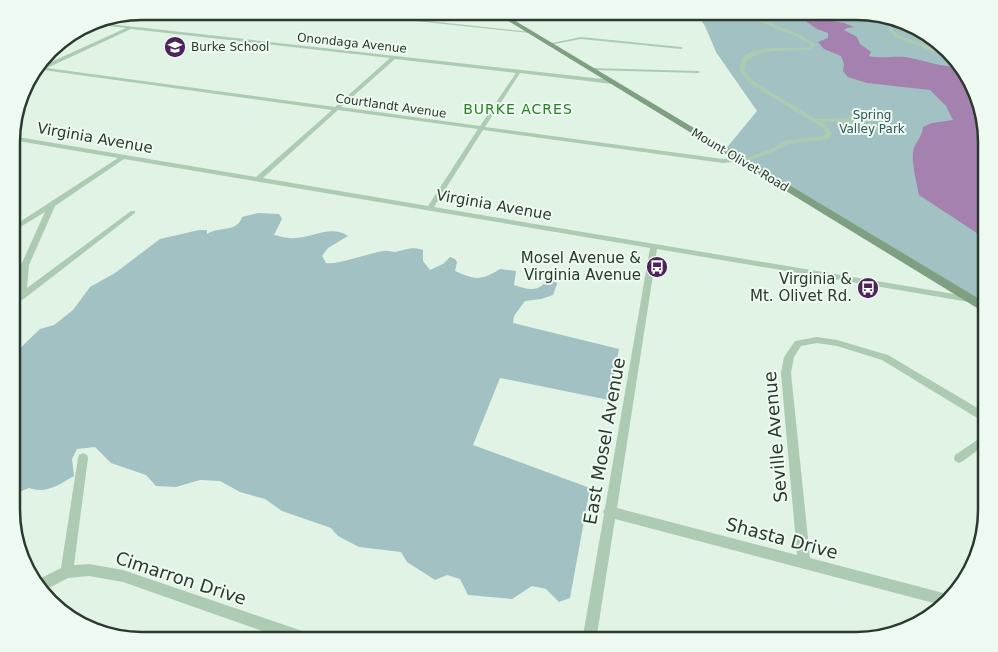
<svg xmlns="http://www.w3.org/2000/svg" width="998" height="652" font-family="'DejaVu Sans',sans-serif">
  <rect width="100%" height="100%" fill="#e1f3e5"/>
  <!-- green -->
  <g fill="#a1c1c2">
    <polygon points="694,11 856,11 929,34 969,77 986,134 986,308 724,151 757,111 716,52 705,26"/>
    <path d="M258 213 279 214 282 219 274 235C280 236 287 239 294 238 312 238 331 224 348 236L328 248 322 256 326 263C339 265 368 253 384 251 388 250 392 252 395 252 406 250 412 246 423 250V261L430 270 443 264 450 257 455 259 457 262 455 271C475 280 481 281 500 269L516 271 514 285C528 290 541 293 548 277H555L557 284 553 295 541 299 525 301 514 316 513 323 619 349 609 400 500 378 473 445 590 488 570 598 559 602 546 589 532 586 512 599 468 595 460 579 447 575 435 580 407 562 401 552 359 547 338 536 331 528 282 511 265 499 240 492 220 481 200 480 176 487 156 486 146 475 111 463 95 447 77 449 72 459 74 476C59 485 46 494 29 488L12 495V356L40 329 54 325 73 310 90 287 115 273 160 239 199 230H207V234C219 226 237 233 242 217Z"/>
  </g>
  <!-- water -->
  <path fill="#a481af" d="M791 11H803L812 18 844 23 854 27 847 28 844 30 857 37 860 44 871 52 869 56C881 59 892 56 905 57 923 60 941 67 960 67L969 77 986 134V239L919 195C917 183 910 160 914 148 917 140 922 137 923 127L932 123 953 120 946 106 930 90 867 83 848 77 843 71 844 64 841 56 824 49 818 42 828 38V33L817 29Z"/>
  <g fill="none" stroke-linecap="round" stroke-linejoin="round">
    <!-- street -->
    <g fill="#adcbb2" fill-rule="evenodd">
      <polygon points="320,11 336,11 532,32 530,33"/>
      <path d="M571 11C599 11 626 16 653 15L654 11H658L656 17 636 18Z"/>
      <path d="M734 11H740L801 35 816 45 810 50 776 51 760 53 746 61 744 71 753 81 816 119 844 118 862 114 881 118 885 123 882 128 858 126 845 122H822L827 126 832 134 828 139 788 144 775 151 752 160 723 163 483 130 434 207 972 297 973 299 969 302 657 249 617 508 797 555 781 373 784 357 795 341 817 337 837 340 888 355 986 413V422L982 421 882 360 837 346 817 343 801 346 794 357 791 373 810 558 951 595 941 605 615 519 596 641H582L604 514 603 512 605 508 650 248 124 159 55 206 29 265 27 288 131 211H135V213L25 298 12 306V298L18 294 20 277 12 280V274L20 271 21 265 45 212 12 232V227L118 158 12 140V136L256 177 332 110 36 69 38 67H40L126 28 99 25 64 39 73 33 94 25 88 24 91 22 612 80 615 82 612 84 520 73 485 127 723 159 749 157 771 149 786 140 824 136 826 134 823 128 749 83 740 71C740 68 740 62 742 59 753 43 792 49 809 48L811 45 797 37ZM131 29 390 58 335 107 47 68ZM395 59 516 73 480 126 341 107ZM338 110 478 129 428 206 263 178ZM854 118H866L877 120 879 123 878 125 850 120Z"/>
      <polygon points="888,21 892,22 893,30 899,35 948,54 951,57 947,57 895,37 889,30"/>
      <polygon points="581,37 681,47 683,48 681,49 581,39 549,45 547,44"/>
      <polygon points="592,68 698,71 700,72 698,73 590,70 590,69"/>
      <polygon points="986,434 986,444 963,461 959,463 955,461 954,458 955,455"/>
      <polygon points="83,453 87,455 88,458 74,565 89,564 123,570 311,634 316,636 318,641 291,641 123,582 89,576 68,578 43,591 35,581 61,568 78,458 79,455"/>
    </g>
    <!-- secondary -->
    <polygon fill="#7e9f80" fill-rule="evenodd" points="492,11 499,11 986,303 986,312 982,311"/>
  </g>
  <!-- icons -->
  <defs>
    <g id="school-disc" transform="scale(1.125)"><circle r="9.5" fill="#4e225b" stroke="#eefaf1"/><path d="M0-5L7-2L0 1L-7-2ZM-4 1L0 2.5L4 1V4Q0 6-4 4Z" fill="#fff"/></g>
    <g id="bus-disc" transform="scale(1.125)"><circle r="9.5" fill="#4e225b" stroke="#eefaf1"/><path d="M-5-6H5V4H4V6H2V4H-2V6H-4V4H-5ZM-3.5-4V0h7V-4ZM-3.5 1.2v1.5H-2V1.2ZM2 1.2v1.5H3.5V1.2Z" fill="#fff"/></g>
  </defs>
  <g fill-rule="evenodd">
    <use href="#school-disc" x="175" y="47"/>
    <use href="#bus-disc" x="657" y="267"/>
    <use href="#bus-disc" x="868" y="288"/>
  </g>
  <g text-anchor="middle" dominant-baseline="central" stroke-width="4" stroke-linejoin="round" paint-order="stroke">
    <!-- far-street labels -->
    <g font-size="12" fill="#2b3a2c" stroke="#eefaf1">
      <text transform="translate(352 43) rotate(6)">Onondaga Avenue</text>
      <text transform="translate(391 106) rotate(8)">Courtlandt Avenue</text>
      <text transform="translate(740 160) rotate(31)">Mount Olivet Road</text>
    </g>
    <!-- far-poi labels -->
    <g font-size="12" fill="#2b3a2c" stroke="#eefaf1" text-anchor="start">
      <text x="191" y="47">Burke School</text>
    </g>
    <!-- far-park labels -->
    <g font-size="12" fill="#305558" stroke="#eefaf1">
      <text x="872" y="115">Spring<tspan x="872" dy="14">Valley Park</tspan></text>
    </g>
    <!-- far-neighbourhood labels -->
    <g font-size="14" letter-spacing="1" fill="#2b8126" stroke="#eefaf1">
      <text x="518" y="109">BURKE ACRES</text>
    </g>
    <!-- street labels -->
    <g font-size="15" fill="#2b3a2c" stroke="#eefaf1">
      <text transform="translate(95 138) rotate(10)">Virginia Avenue</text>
      <text transform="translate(494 205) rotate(10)">Virginia Avenue</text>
    </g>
    <!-- poi labels -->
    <g font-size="15" fill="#2b3a2c" stroke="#eefaf1" text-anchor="end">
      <text x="641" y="258">Mosel Avenue &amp;<tspan x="641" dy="17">Virginia Avenue</tspan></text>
      <text x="852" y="279">Virginia &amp;<tspan x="852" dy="17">Mt. Olivet Rd.</tspan></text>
    </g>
    <!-- near-street labels -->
    <g font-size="18" fill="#2b3a2c" stroke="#eefaf1">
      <text transform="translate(775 437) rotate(-95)">Seville Avenue</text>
      <text transform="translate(604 441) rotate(-80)">East Mosel Avenue</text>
      <text transform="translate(782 538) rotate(15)">Shasta Drive</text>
      <text transform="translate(181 578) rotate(18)">Cimarron Drive</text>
    </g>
  </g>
  <!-- crop -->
  <path d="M0 0H998V652H0ZM142 20H856A122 122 0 0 1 978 142V510A122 122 0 0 1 856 632H142A122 122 0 0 1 20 510V142A122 122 0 0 1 142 20Z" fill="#eefaf1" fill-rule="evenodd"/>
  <path fill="none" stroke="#2b3a2c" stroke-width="2.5" d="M142 20H856A122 122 0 0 1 978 142V510A122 122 0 0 1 856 632H142A122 122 0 0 1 20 510V142A122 122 0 0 1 142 20Z"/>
</svg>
